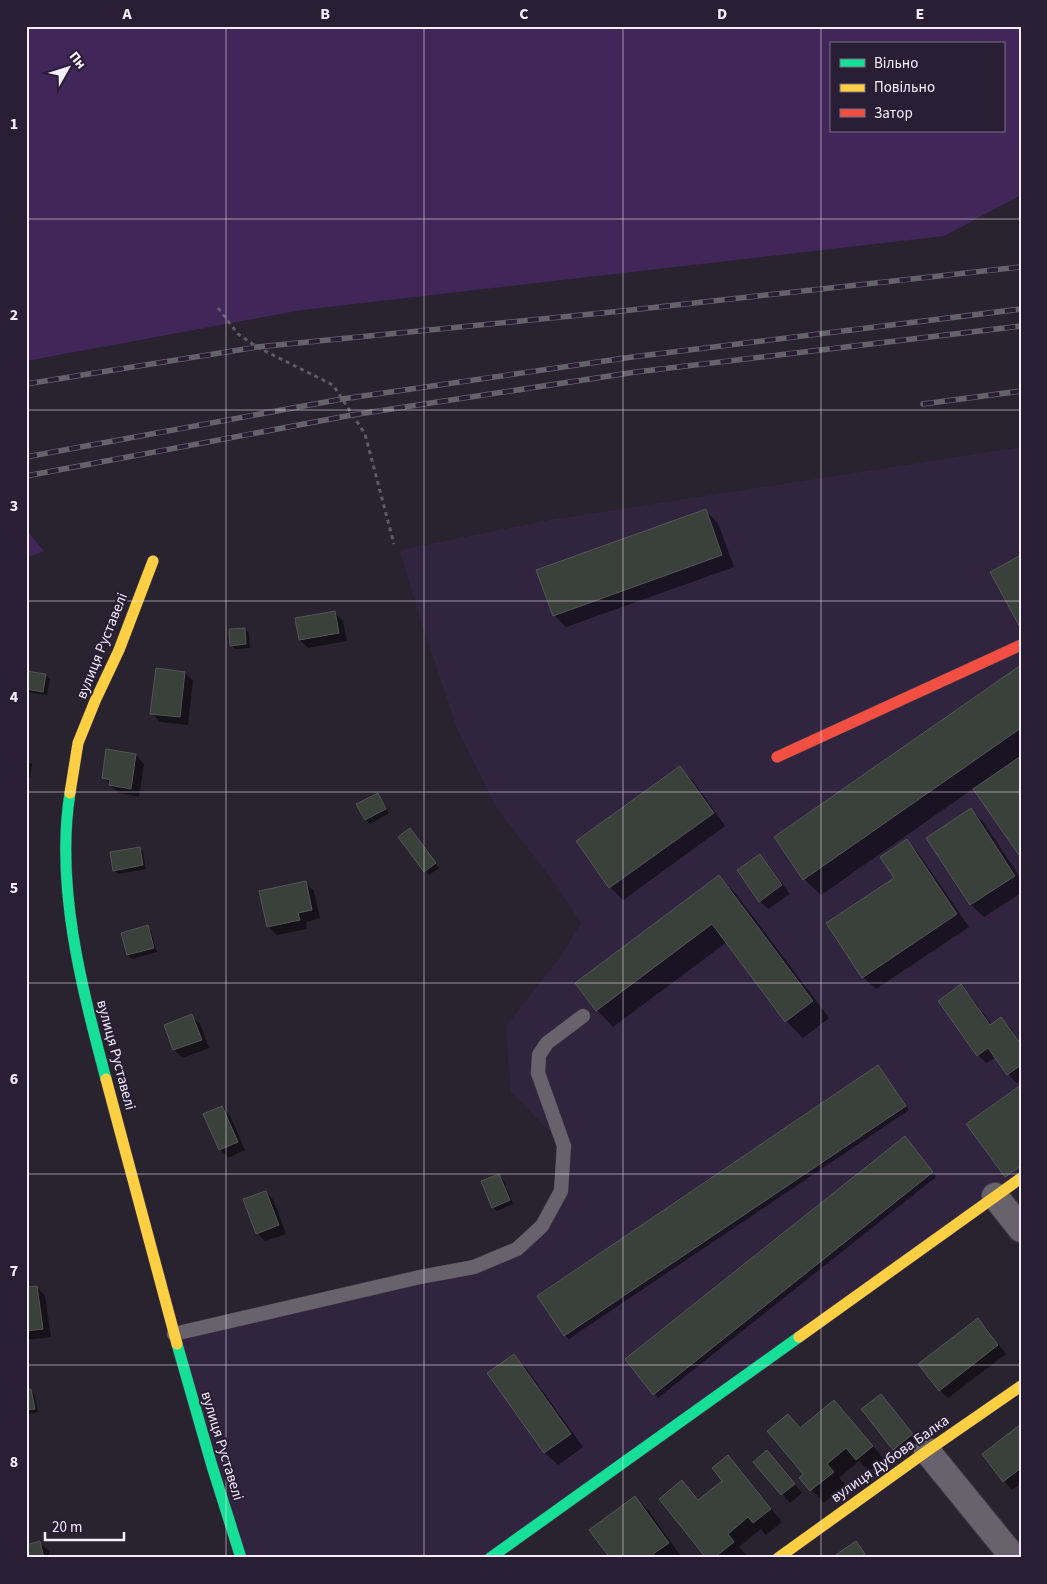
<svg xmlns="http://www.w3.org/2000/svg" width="1047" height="1584" font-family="'Source Sans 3',sans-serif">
  <rect width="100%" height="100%" fill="#29232f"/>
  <!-- built -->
  <polygon fill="#31243e" points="1021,447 1021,1178 490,1558 241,1558 174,1334 420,1277 517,1249 561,1191 564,1146 511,1092 506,1026 561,956 581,923 556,885 496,807 457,728 421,622 400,550 550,520"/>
  <!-- green -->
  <g fill="#41265a" fill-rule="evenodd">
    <path d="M26 26H1021V195L944 236 302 310 26 361ZM831 44H1003V131H831Z"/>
    <polygon points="26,530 44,551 26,558"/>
  </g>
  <!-- shadow -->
  <g fill="#0007">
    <polygon points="706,511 718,523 734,567 566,627 554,615"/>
    <polygon points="335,613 343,621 347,641 308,648 300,640"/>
    <polygon points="245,629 249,633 250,648 235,649 231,645"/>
    <polygon points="1021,666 1021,856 974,788 821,895 804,879"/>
    <polygon points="26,672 46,675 50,679 47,695 26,692"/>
    <polygon points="185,673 193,681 188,725 160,722 152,713"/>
    <polygon points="136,755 144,764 139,797 119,793 103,778"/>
    <polygon points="26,760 32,764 30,777 26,777"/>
    <polygon points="680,768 693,781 725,826 623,900 610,887 578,842"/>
    <polygon points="377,795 381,799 389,813 370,824 366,820 358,805"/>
    <polygon points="971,810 984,823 1021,879 1021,893 984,917 971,905 928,838"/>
    <polygon points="414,833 439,868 429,875 425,871"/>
    <polygon points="907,841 919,854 969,927 876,989 863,977"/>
    <polygon points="140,848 143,852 146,869 118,874 114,870"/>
    <polygon points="760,855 768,864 790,894 768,909 760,901"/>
    <polygon points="719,877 736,894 829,1018 803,1038 786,1021 727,942 613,1027 597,1010"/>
    <polygon points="305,882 314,891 320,918 306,922 307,929 277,935 268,927 261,892"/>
    <polygon points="148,927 151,931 157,952 132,959 128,955"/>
    <polygon points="961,986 969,994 992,1025 1001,1019 1010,1027 1021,1043 1021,1080 1017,1083 1008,1074 996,1057 986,1063 978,1055"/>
    <polygon points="191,1016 200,1024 209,1048 183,1058 174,1050 166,1026"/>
    <polygon points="878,1067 909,1110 569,1339 565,1335"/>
    <polygon points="222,1107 230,1116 245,1150 228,1158 220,1149"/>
    <polygon points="908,1142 936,1177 658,1398 627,1359"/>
    <polygon points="499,1175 503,1179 513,1204 497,1211 493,1207"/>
    <polygon points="266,1192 274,1201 286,1234 265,1241 257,1233"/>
    <polygon points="37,1287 45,1296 51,1337 26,1340 26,1289"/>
    <polygon points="978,1320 986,1328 1006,1354 948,1398 940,1390"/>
    <polygon points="514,1356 526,1368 583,1447 558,1465 545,1453 489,1374"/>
    <polygon points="31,1390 34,1394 38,1412 26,1415 26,1391"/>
    <polygon points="881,1395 920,1443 903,1457 863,1409"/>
    <polygon points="834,1401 846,1414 884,1459 870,1471 859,1461 839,1478 845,1485 824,1503 801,1478 805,1474 788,1416 801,1429"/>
    <polygon points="1021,1426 1021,1483 1012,1490 1004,1481"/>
    <polygon points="728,1457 740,1470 782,1522 766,1535 761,1529 739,1547 746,1555 742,1558 708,1558 682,1482 700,1501 724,1482"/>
    <polygon points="775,1460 802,1493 790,1503 755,1462"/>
    <polygon points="635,1498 648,1510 681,1556 678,1558 611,1558"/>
    <polygon points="40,1543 49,1551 50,1558 26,1558"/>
    <polygon points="860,1547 867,1558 834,1558"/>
  </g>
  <!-- building -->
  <g fill="#3a403a" stroke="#545656">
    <polygon points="706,509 722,555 553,616 536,570"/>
    <polygon points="1021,555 1021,629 990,572"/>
    <polygon points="335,611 339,633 299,640 295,618"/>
    <polygon points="245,628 246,644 230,646 229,629"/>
    <polygon points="1021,665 1021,728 803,880 774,837"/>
    <polygon points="156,668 185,672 180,717 150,714"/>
    <polygon points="26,671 46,674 43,692 26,689"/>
    <polygon points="106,749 136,754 131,789 109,785 110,780 102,778"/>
    <polygon points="1021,756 1021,858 973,789"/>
    <polygon points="680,766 714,813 609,888 576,841"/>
    <polygon points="378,793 386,809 365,820 356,804"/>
    <polygon points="971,808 1015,876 970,905 926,838"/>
    <polygon points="410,828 436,863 424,872 398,837"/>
    <polygon points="907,839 957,914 862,978 826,923 894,878 880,857"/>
    <polygon points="140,847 143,865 113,871 110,852"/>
    <polygon points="760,854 782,885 759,902 737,870"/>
    <polygon points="719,875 813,1001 785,1022 712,924 596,1011 575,983"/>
    <polygon points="306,881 312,910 298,913 300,920 267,927 259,891"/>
    <polygon points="148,925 154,948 127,955 121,933"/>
    <polygon points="961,984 990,1025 1001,1017 1021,1044 1021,1065 1007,1075 988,1048 977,1056 938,1001"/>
    <polygon points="192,1014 202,1040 173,1050 164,1025"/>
    <polygon points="878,1065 906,1106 564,1336 537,1296"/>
    <polygon points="1021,1085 1021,1166 1005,1177 966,1124"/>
    <polygon points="222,1106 238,1142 219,1150 203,1114"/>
    <polygon points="905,1136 933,1172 653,1395 625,1359"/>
    <polygon points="499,1174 510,1200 492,1208 481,1181"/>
    <polygon points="266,1191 279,1225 256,1234 243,1199"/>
    <polygon points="37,1286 43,1329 26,1331 26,1287"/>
    <polygon points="978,1318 998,1345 939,1391 918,1364"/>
    <polygon points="514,1354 571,1434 544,1453 487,1373"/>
    <polygon points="31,1389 35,1409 26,1410 26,1390"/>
    <polygon points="881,1394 913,1434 893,1450 861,1409"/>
    <polygon points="834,1400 873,1446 856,1460 846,1448 827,1464 834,1472 810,1491 799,1478 803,1474 767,1431 788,1414 800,1428"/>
    <polygon points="1021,1424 1021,1468 1003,1482 982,1454"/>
    <polygon points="767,1450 795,1484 781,1495 753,1462"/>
    <polygon points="728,1455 771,1509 753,1523 748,1517 728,1534 734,1542 714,1558 706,1558 659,1499 682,1480 698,1500 722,1481 712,1468"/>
    <polygon points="635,1496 669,1543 653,1554 656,1558 610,1558 589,1530"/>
    <polygon points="40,1541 44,1558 26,1558 26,1545"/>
    <polygon points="856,1541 865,1554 858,1558 831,1558"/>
  </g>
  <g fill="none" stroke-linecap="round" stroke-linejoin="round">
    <!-- lane casing -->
    <g stroke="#433e49" stroke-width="15">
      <polyline id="lane" points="174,1334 420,1277 474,1267 517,1249 542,1226 561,1191 564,1146 538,1073 539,1055 547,1043 583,1016"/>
    </g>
    <!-- street casing -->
    <g stroke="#433e49" stroke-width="28">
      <g id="street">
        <polyline points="995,1196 1021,1229"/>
        <polyline points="927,1451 1010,1553 1013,1558"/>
      </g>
    </g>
    <!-- fast casing -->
    <g stroke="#433e49" stroke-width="12">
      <g id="fast">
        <path d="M70 793C55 887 82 988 106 1079"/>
        <polyline points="177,1344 212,1466 241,1558"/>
        <polyline points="490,1558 799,1337"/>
      </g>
    </g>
    <!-- slow casing -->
    <g stroke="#433e49" stroke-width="12">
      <g id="slow">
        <polyline points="70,793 78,743 95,701 119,650 153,561"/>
        <polyline points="106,1079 177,1344"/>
        <polyline points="799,1337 1021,1178"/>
        <polyline points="778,1558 927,1451 1021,1386"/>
      </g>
    </g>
    <!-- jam casing -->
    <g stroke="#433e49" stroke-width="12">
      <polyline id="jam" points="777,757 1021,645"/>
    </g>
    <!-- path -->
    <polyline stroke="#5f5a64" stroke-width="3" stroke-dasharray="4 4" stroke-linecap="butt" points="218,308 238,334 257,347 333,385 365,434 394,544"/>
    <!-- lane -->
    <use href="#lane" stroke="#67626c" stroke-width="14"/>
    <!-- street -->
    <use href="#street" stroke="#67626c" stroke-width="26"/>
    <!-- fast -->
    <use href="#fast" stroke="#16e098" stroke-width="11"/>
    <!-- slow -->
    <use href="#slow" stroke="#ffcf43" stroke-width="11"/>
    <!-- jam -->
    <use href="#jam" stroke="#f24e42" stroke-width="11"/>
    <!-- rail casing -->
    <g stroke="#66626b" stroke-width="5.5">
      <g id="rail">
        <polyline points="26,384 257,347 622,311 1021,267"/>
        <polyline points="923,404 1021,391"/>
        <polyline points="26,457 342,399 632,357 1021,309"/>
        <polyline points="26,476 352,415 636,372 1021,326"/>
      </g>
    </g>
    <!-- rail -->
    <use href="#rail" stroke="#291e34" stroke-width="4" stroke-dasharray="11" stroke-linecap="butt"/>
  </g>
  <!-- grid -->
  <path fill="none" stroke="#f5eefd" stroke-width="1" stroke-opacity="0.55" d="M226 26V1558M424 26V1558M623 26V1558M821 26V1558M26 219H1021M26 410H1021M26 601H1021M26 792H1021M26 983H1021M26 1174H1021M26 1365H1021"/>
  <g text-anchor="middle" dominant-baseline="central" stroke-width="4" stroke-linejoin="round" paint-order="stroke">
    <!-- street labels -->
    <g font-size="15" fill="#f5eefd" stroke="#291e34">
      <text transform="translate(102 646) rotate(-68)">вулиця Руставелі</text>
      <text transform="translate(116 1055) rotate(75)">вулиця Руставелі</text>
      <text transform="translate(222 1446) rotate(73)">вулиця Руставелі</text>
      <text transform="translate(890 1459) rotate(-35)">вулиця Дубова Балка</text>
    </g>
  </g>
  <!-- border -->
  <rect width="1047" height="1584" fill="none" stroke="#291e34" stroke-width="55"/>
  <!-- legend -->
  <rect x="830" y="42" width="175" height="90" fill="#291e34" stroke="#7b7184"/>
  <rect x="840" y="59" width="25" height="8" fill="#16e098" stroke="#7b7184"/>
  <text x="874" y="68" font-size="15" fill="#f5eefd">Вільно</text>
  <rect x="840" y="84" width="25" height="8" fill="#ffcf43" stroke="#7b7184"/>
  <text x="874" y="92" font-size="15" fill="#f5eefd">Повільно</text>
  <rect x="840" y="109" width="25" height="8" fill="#f24e42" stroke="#7b7184"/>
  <text x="874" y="118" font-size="15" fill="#f5eefd">Затор</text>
  <!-- north arrow -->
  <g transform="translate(68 68) rotate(51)" stroke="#291e34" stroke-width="4" paint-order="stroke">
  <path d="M0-4L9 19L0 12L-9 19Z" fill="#f5eefd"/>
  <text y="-8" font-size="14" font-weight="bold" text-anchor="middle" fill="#f5eefd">Пн</text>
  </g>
  <!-- scale -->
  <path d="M45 1532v8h79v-8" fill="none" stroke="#f5eefd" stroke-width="2.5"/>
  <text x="52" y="1532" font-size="15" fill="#f5eefd" stroke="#291e34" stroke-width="4" paint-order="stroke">20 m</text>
  <rect x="28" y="28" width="992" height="1528" fill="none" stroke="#f5eefd" stroke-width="2"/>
  <g font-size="16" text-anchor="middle" font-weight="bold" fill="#f5eefd">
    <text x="127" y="19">A</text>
    <text x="325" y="19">B</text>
    <text x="524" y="19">C</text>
    <text x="722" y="19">D</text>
    <text x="920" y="19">E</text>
    <text x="14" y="129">1</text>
    <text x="14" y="320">2</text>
    <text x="14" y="511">3</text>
    <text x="14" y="702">4</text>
    <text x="14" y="893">5</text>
    <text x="14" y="1084">6</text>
    <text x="14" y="1276">7</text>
    <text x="14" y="1467">8</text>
  </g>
</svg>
